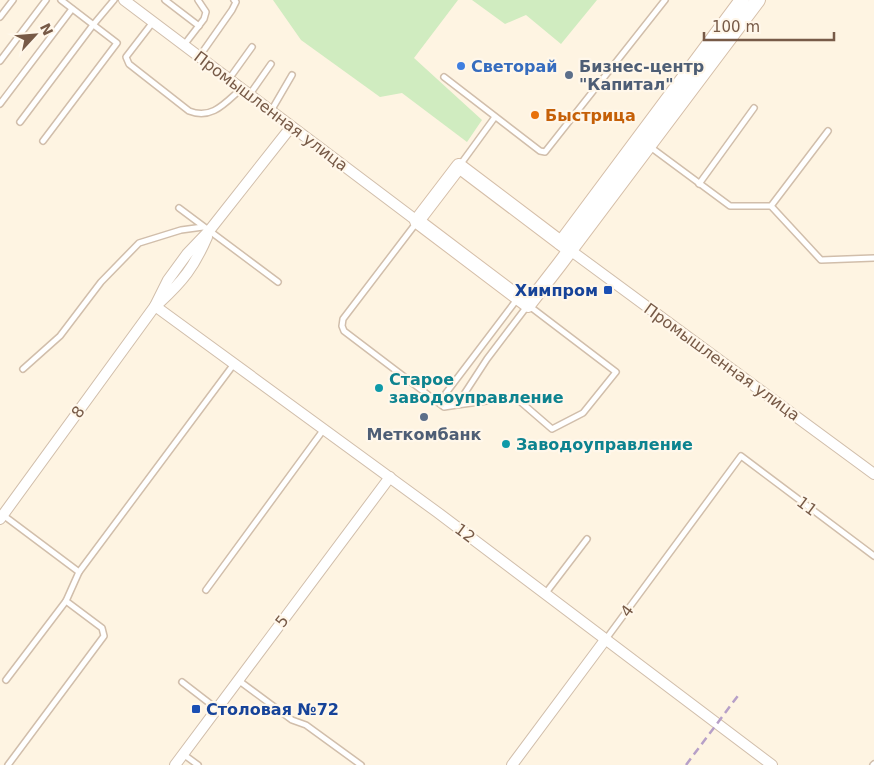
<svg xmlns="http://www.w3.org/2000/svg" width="874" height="765" font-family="'DejaVu Sans',sans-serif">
  <rect width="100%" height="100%" fill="#fef4e2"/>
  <!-- green -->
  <g fill="#d0ecc0">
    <polygon points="273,0 458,0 414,58 482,120 467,142 402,93 380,97 301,40"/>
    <polygon points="472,0 597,0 561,44 526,15 505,24"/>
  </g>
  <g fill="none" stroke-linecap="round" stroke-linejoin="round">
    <!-- lane casing -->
    <g stroke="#d1beab" stroke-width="8">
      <g id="lane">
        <polyline points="165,0 199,26"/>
        <polyline points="0,17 13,0"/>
        <path d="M153 22 126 57 129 64 189 111C212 120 225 103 241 89"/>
        <polyline points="184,45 204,19 206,12 198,0"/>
        <polyline points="199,57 232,10 236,2 234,0"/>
        <polyline points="0,61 46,0"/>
        <polyline points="444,77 540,151 545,152 665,0"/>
        <polyline points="229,79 252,47"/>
        <polyline points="250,94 271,64"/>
        <polyline points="0,104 72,9"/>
        <polyline points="271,111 292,75"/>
        <polyline points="20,122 93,25 114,0"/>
        <polyline points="43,141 117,43 61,0"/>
        <polyline points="649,146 730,206 771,206 828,131"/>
        <polyline points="460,165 495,117"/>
        <polyline points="699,184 754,108"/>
        <polyline points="771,206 821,260 874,258"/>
        <polyline points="179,208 278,282"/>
        <polyline points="417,222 343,319 342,326 344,331 444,407 457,405 487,359 528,305 616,372 583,413 552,429 515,397 457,405"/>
        <polyline points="23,369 60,336 101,282 139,243 181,230 203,227"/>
        <polyline points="446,393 518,298"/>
        <polyline points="3,515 79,572"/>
        <polyline points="206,590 324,429"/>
        <polyline points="545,594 587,539"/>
        <polyline points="606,639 741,456 874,556"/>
        <polyline points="6,680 66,601 79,572 234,364"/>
        <polyline points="238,680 292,720 306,725 361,765"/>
        <polyline points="182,682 217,709"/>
        <polyline points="183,754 198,765"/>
        <polyline points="8,765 104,636 102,628 66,601"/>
        <polyline points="873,765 874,764"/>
      </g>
    </g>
    <!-- street casing -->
    <g stroke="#d1beab" stroke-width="12">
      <g id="street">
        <polyline points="124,0 417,221"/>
        <polyline points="570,250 874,474"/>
        <path d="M159 303C183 281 194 267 207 237"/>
        <polyline points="155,306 437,512 772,765"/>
        <polyline points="0,519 155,306 168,280 187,254 209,231 291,127"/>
        <polyline points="175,765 390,477"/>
        <polyline points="512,765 605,640"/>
      </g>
    </g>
    <!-- secondary casing -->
    <g stroke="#d5bea8" stroke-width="16">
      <g id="secondary">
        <polyline points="561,243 742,0"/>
        <polyline points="570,250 459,166 417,221 528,305 559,265 758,0"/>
      </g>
    </g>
    <!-- lane -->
    <use href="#lane" stroke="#fff" stroke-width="5"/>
    <!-- street -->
    <use href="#street" stroke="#fff" stroke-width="10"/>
    <!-- secondary -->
    <use href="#secondary" stroke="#fff" stroke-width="14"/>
    <!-- rail -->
    <polyline stroke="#b7a0c8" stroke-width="2.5" stroke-dasharray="8 5" stroke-linecap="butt" points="686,765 740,693"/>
  </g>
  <!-- markers -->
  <circle fill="#3f7fe0" stroke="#fff7ea" stroke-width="2" cx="461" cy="66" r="5"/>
  <g fill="#5c6f8a" stroke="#fff7ea" stroke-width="2">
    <circle cx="569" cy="75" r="5"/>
    <circle cx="424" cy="417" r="5"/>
  </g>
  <circle fill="#e8710a" stroke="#fff7ea" stroke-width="2" cx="535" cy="115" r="5"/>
  <g fill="#1a4fb4" stroke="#fff7ea" stroke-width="2">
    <rect x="603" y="285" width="10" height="10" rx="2.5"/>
    <rect x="191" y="704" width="10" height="10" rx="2.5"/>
  </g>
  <g fill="#0f9aa8" stroke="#fff7ea" stroke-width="2">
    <circle cx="379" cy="388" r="5"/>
    <circle cx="506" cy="444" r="5"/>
  </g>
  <g text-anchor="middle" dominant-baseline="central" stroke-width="4.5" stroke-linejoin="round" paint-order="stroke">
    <!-- shop labels -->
    <g font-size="16" font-weight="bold" fill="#366cbe" stroke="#fff7ea" text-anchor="start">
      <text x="471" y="66">Светорай</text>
    </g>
    <!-- service labels -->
    <g font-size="16" font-weight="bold" fill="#4e5e75" stroke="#fff7ea" text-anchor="start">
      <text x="579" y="66">Бизнес-центр<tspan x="579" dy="18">"Капитал"</tspan></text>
      <text x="424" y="434" text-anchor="middle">Меткомбанк</text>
    </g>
    <!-- street labels -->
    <g font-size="16" fill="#775a47" stroke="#fff7ea">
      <text transform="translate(271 111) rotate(37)">Промышленная улица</text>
      <text transform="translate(722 362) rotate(36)">Промышленная улица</text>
      <text transform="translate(78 412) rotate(-54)">8</text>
      <text transform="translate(807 506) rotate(37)">11</text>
      <text transform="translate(465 533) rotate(37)">12</text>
      <text transform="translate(627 611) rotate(-54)">4</text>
      <text transform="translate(282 621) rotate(-53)">5</text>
    </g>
    <!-- food labels -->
    <g font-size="16" font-weight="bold" fill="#c56008" stroke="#fff7ea" text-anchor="start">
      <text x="545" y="115">Быстрица</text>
    </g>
    <!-- transit labels -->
    <g font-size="16" font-weight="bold" fill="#164399" stroke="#fff7ea" text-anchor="end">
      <text x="598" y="290">Химпром</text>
      <text x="206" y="709" text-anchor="start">Столовая №72</text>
    </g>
    <!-- culture labels -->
    <g font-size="16" font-weight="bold" fill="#0d838f" stroke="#fff7ea" text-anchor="start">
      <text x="389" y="379">Старое<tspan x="389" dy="18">заводоуправление</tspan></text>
      <text x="516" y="444">Заводоуправление</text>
    </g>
  </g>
  <!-- north arrow -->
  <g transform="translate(35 35) rotate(64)" stroke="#fff7ea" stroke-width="4" paint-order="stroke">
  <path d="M0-4L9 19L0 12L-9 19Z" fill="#775a47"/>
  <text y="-8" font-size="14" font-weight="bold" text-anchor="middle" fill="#775a47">N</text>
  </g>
  <!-- scale -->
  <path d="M704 32v8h130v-8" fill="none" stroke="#775a47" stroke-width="2.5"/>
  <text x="712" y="32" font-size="15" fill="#775a47" stroke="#fff7ea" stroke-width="4" paint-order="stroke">100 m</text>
</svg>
